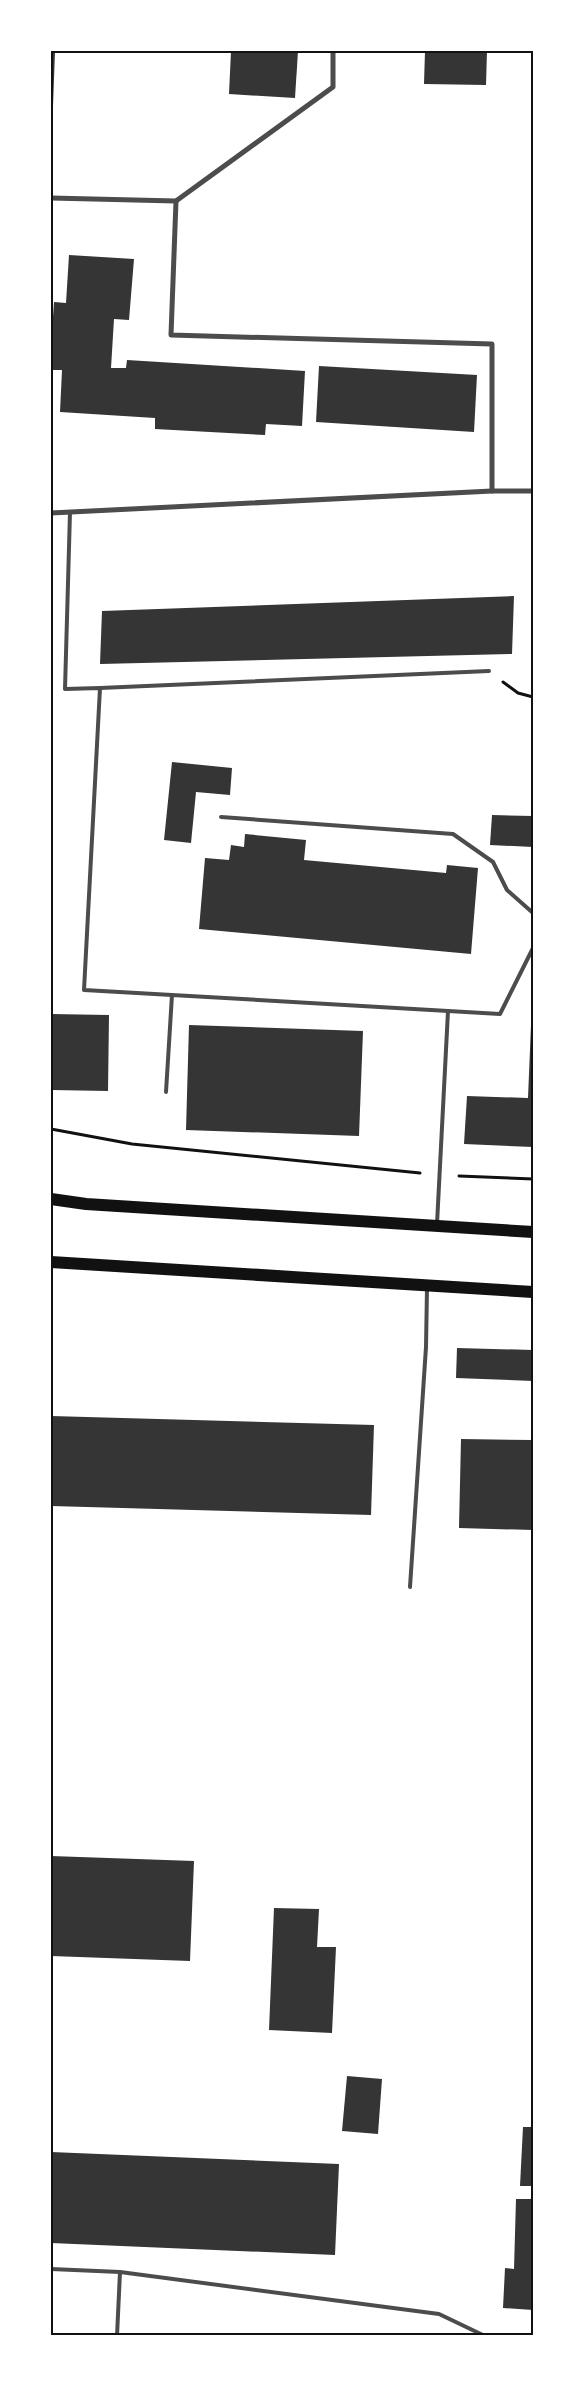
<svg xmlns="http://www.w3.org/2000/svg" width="584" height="2387" font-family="Roboto,sans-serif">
  <rect width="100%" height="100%" fill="#fff"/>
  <!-- building -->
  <g fill="#353535">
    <polygon points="51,51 55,51 53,106 51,106"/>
    <polygon points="231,51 298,51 295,98 229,94"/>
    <polygon points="425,51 487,51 486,85 424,84"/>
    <polygon points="69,255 134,259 129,320 114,319 111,368 126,368 127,360 305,371 302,426 266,424 265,435 155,429 155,418 60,412 62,370 51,370 51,346 54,302 66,303"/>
    <polygon points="319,366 477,375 474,432 316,422"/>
    <polygon points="514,596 512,654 100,664 102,611"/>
    <polygon points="172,762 232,768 230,795 196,792 191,843 164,840"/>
    <polygon points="492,815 533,816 533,847 490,845"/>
    <polygon points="245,834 306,840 304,860 446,873 447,865 478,868 471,954 199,929 205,858 229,860 231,845 244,847"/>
    <polygon points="51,1014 109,1015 108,1091 51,1090"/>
    <polygon points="189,1025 363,1031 359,1136 186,1130"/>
    <polygon points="531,1025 533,1147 464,1144 467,1096 528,1098"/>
    <polygon points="457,1348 533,1350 533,1381 456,1378"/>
    <polygon points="51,1416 374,1425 371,1515 51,1506"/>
    <polygon points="461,1439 533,1440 533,1530 459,1528"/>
    <polygon points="51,1856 194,1861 190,1961 51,1956"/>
    <polygon points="274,1908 319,1909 317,1947 336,1947 332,2033 269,2030"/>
    <polygon points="347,2076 382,2079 378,2134 342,2131"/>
    <polygon points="523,2127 533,2127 533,2186 520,2186"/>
    <polygon points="51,2152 339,2164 335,2255 51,2243"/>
    <polygon points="516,2199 533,2199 533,2310 503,2308 505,2268 514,2269"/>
  </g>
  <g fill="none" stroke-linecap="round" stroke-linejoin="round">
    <!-- path -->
    <g stroke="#111" stroke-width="3">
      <polyline points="503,682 518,693 533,697"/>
      <polyline points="51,1129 132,1144 420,1173"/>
      <polyline points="459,1176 533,1179"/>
    </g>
    <!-- service -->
    <g stroke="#4c4c4c" stroke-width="4">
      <polyline points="70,512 65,689 100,688 84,990 172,995"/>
      <polyline points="100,688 489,671"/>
      <polyline points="221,817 453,834 493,862 507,890 533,913"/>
      <polyline points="166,1092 172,995 500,1014 533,948"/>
      <polyline points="437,1224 448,1011"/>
      <polyline points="410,1587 426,1347 427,1288"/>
      <polyline points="51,2269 120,2272 439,2314 485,2336"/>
      <polyline points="117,2336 120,2272"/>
    </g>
    <!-- minor -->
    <g stroke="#4c4c4c" stroke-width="5">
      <polyline points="51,198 176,201 171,335 492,344 492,491"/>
      <polyline points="176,201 333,87 333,51"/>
      <polyline points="51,513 492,491 533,491"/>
    </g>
    <!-- primary -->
    <g stroke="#111" stroke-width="12">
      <polyline points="51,1199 86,1204 533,1232"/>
      <polyline points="51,1262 533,1292"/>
    </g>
  </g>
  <!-- border -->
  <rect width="584" height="2387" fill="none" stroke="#ffffff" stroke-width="105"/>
  <rect x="52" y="52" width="480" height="2282" fill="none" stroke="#111" stroke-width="2"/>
</svg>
